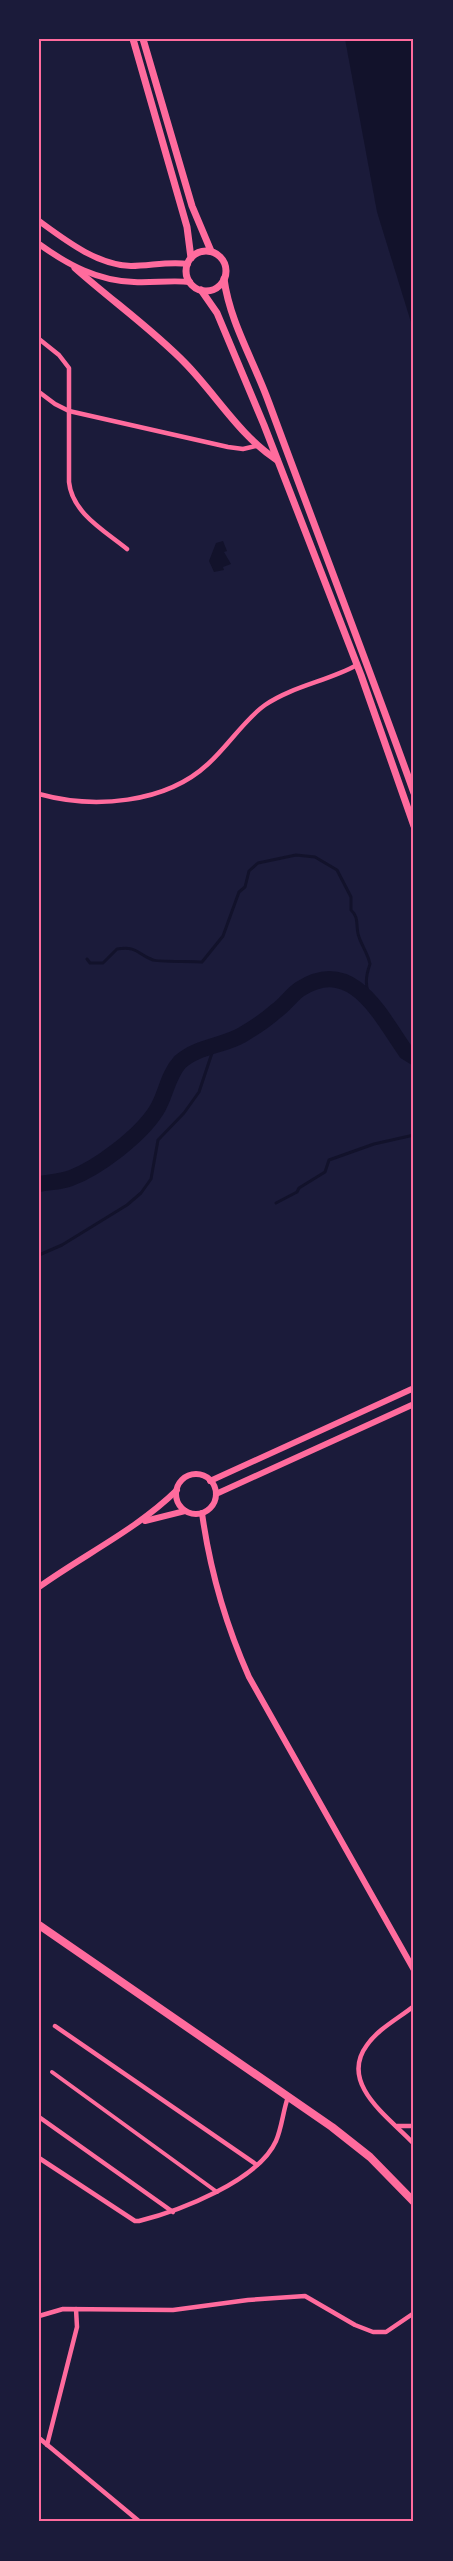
<svg xmlns="http://www.w3.org/2000/svg" width="453" height="2561" font-family="'Work Sans',sans-serif">
  <rect width="100%" height="100%" fill="#1b1b3a"/>
  <!-- water -->
  <g fill="#12122b">
    <polygon points="345,39 414,39 414,332 377,212"/>
    <polygon points="223,541 227,551 224,552 231,564 223,567 224,570 214,572 209,561 216,543"/>
  </g>
  <g fill="none" stroke-linecap="round" stroke-linejoin="round">
    <!-- stream -->
    <g stroke="#12122b" stroke-width="3">
      <path d="M87 959 90 963H103L117 949C138 946 137 954 153 960 157 962 193 961 202 962L223 936 239 892 245 887 249 871 258 863 296 855 315 857 337 870 351 897V910C360 918 355 927 359 937 362 946 368 954 370 964 365 978 365 986 371 1000"/>
      <polyline points="276,1203 297,1192 299,1188 325,1172 329,1160 374,1144 414,1135"/>
      <polyline points="39,1255 62,1245 127,1205 141,1193 151,1179 158,1140 184,1113 199,1092 215,1044"/>
    </g>
    <!-- river -->
    <path stroke="#12122b" stroke-width="16" d="M39 1184C49 1182 61 1182 71 1178 98 1168 140 1136 156 1111 166 1096 167 1076 180 1062 198 1046 223 1046 242 1035 254 1028 266 1020 276 1011 285 1005 291 995 300 989 353 955 381 1017 406 1052L414 1057"/>
    <!-- pedestrian -->
    <polyline stroke="#ff6b9d" stroke-width="4" points="52,2072 217,2192"/>
    <!-- minor -->
    <g stroke="#ff6b9d" stroke-width="4.5">
      <path d="M39 339 59 355 69 368V482C72 513 105 531 127 549"/>
      <polyline points="39,392 55,404 69,411 228,447 243,449 256,446"/>
      <path d="M39 794C93 809 165 804 208 764 227 747 246 718 265 705 293 686 328 681 357 665"/>
      <path d="M414 2006C399 2018 378 2029 367 2045 338 2084 390 2118 414 2144"/>
      <polyline points="55,2026 257,2165"/>
      <polyline points="39,2117 173,2212"/>
      <polyline points="397,2126 414,2126"/>
      <path d="M39 2158 135 2221H139C179 2211 258 2181 276 2141 282 2127 283 2111 288 2097"/>
      <polyline points="39,2316 63,2309 173,2310 248,2300 305,2296 355,2325 373,2332 386,2332 414,2313"/>
      <polyline points="39,2438 140,2522"/>
      <polyline points="47,2445 77,2327 76,2309"/>
    </g>
    <!-- tertiary -->
    <g stroke="#ff6b9d" stroke-width="6">
      <path d="M39 221C65 240 97 265 131 266 150 266 169 261 188 264"/>
      <path d="M39 244C68 265 98 281 134 282 153 283 171 280 190 282"/>
      <circle cx="196" cy="1494" r="20"/>
      <polyline points="210,1481 414,1388"/>
      <polyline points="216,1494 414,1404"/>
      <path d="M202 1513C210 1571 225 1623 249 1677L414 1970"/>
      <polyline points="145,1521 185,1511"/>
      <path d="M39 1587C85 1554 136 1530 177 1490"/>
    </g>
    <!-- secondary -->
    <g stroke="#ff6b9d" stroke-width="7">
      <polyline points="133,39 187,227 191,258"/>
      <polyline points="143,39 192,206 211,251"/>
      <circle cx="206" cy="271" r="20"/>
      <path d="M75 268C112 301 152 329 186 364 217 396 240 436 277 460"/>
      <path d="M224 279C230 323 254 361 269 403 317 533 367 662 414 793"/>
      <polyline points="201,290 217,313 264,425 361,675 414,826"/>
    </g>
    <!-- primary -->
    <polyline stroke="#ff6b9d" stroke-width="8" points="39,1925 332,2127 370,2157 414,2202"/>
  </g>
  <!-- border -->
  <rect width="453" height="2561" fill="none" stroke="#1b1b3a" stroke-width="81"/>
  <rect x="40" y="40" width="372" height="2480" fill="none" stroke="#ff6b9d" stroke-width="2"/>
</svg>
